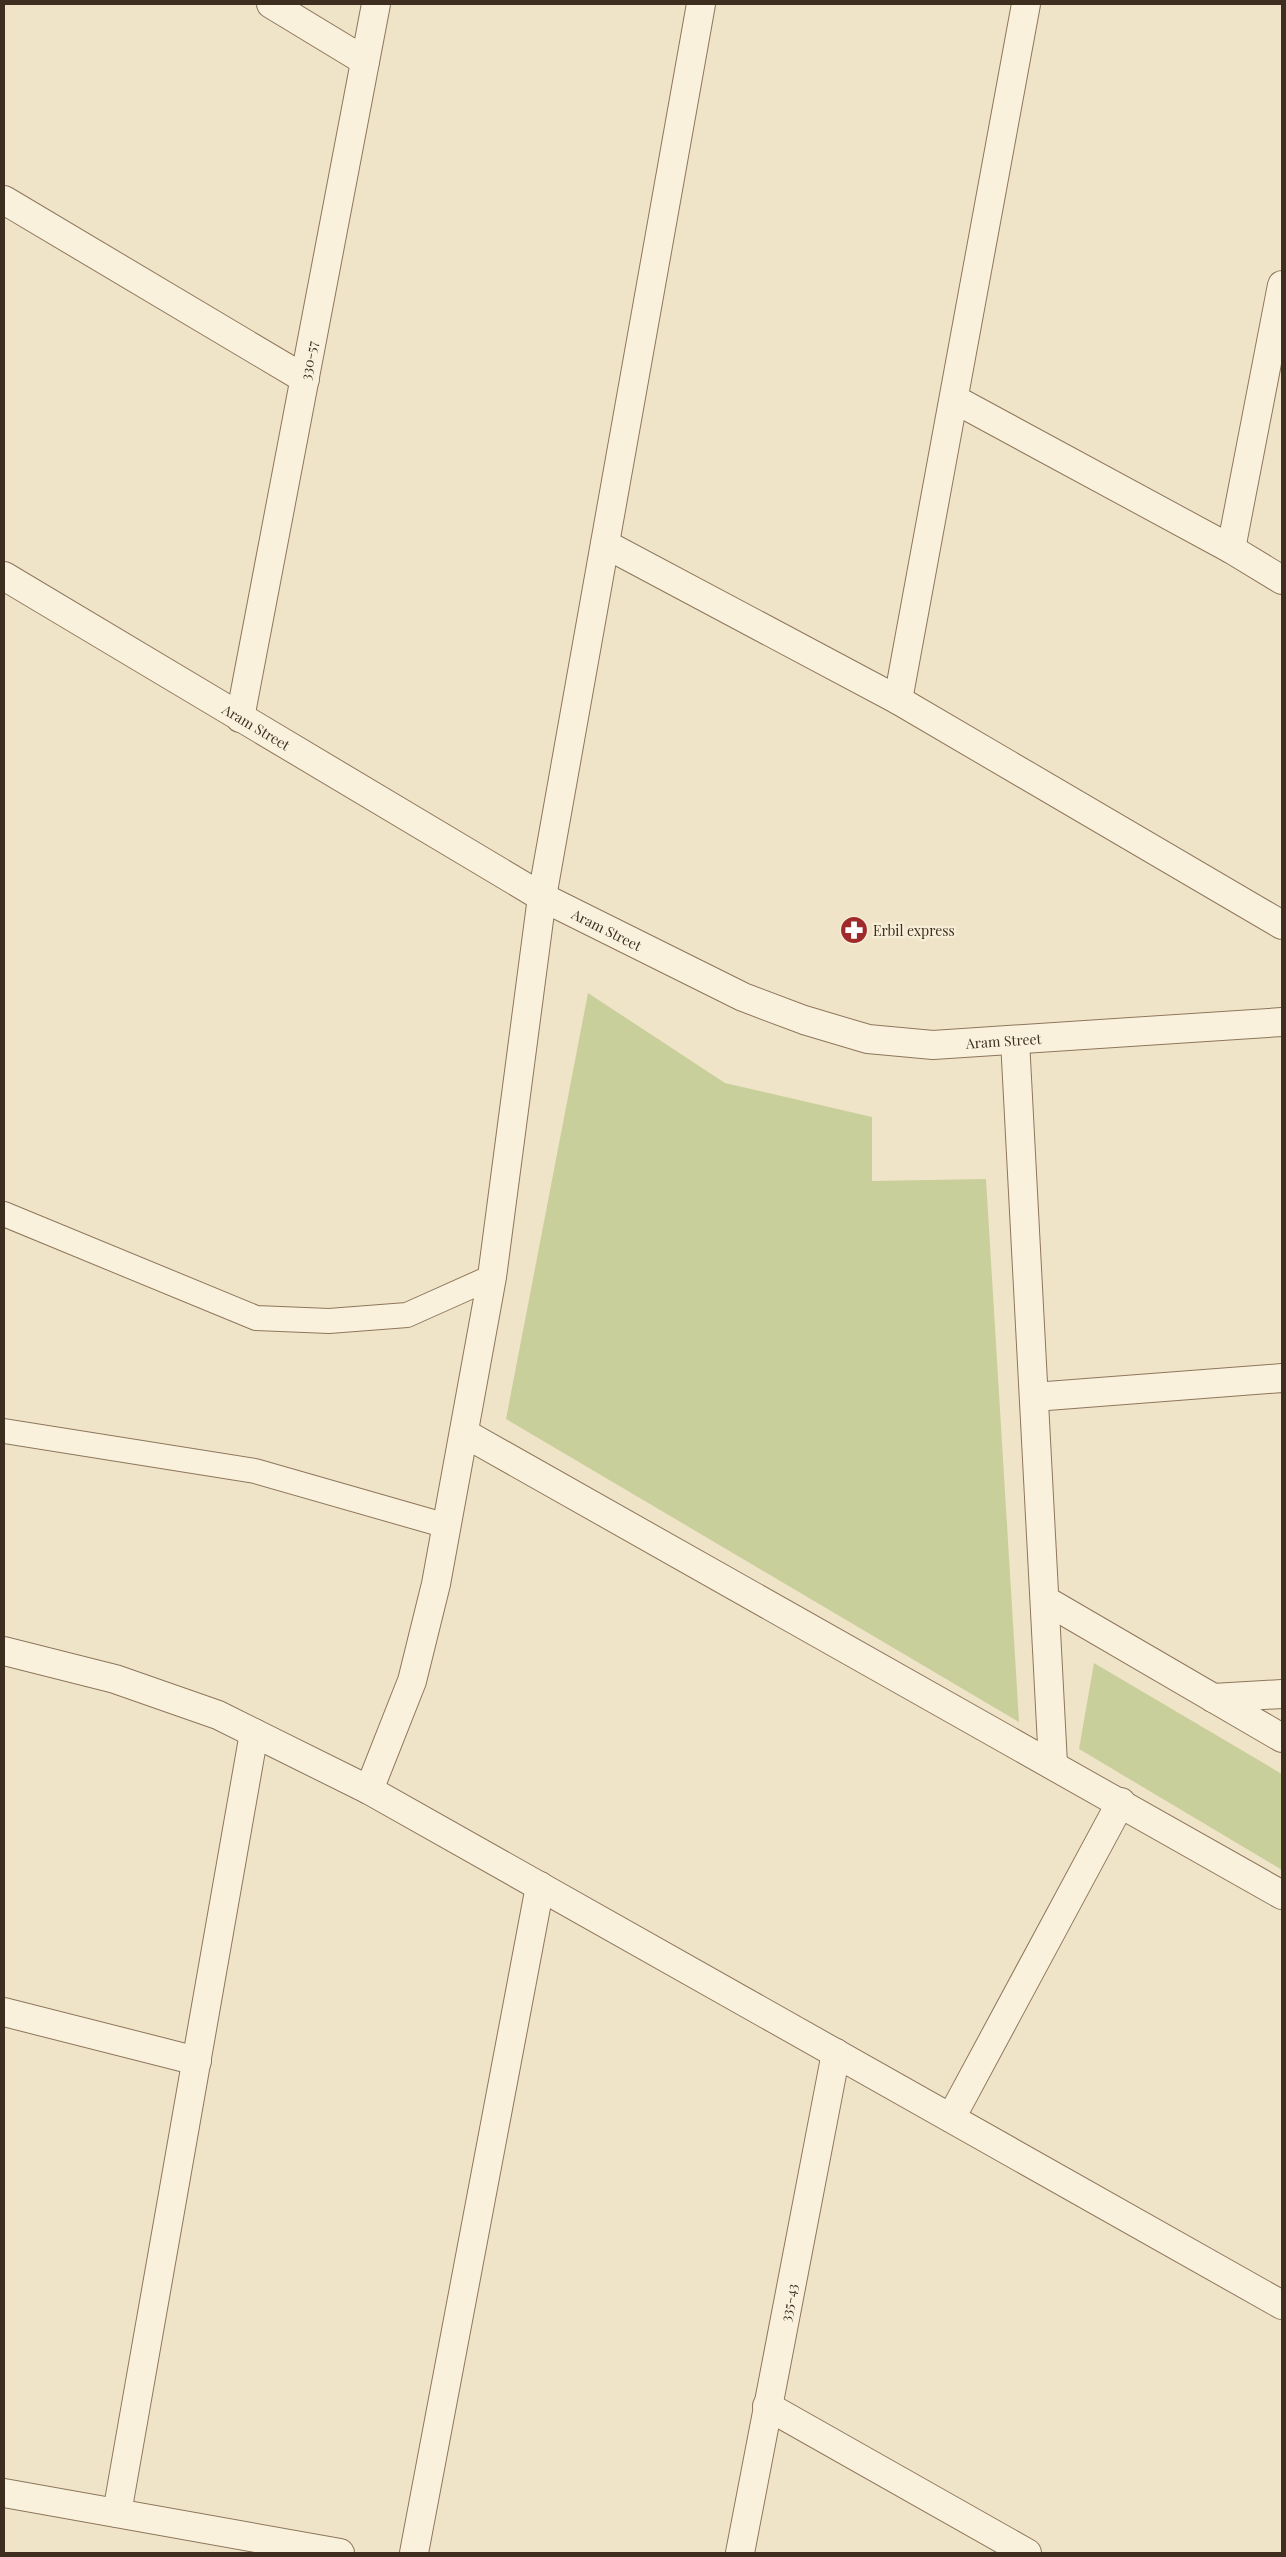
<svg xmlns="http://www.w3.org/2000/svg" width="1286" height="2557" font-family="'Playfair Display',serif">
  <rect width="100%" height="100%" fill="#f0e4c8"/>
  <!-- green -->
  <g fill="#c9cf9b">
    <polygon points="588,993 725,1083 872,1117 872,1181 986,1179 1019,1722 506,1419"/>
    <polygon points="1094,1663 1282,1774 1282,1870 1079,1749"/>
  </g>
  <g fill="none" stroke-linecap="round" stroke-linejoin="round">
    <!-- service casing -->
    <g stroke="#8d765c" stroke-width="26">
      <g id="service">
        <polyline points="4,1214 256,1318 329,1321 407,1315 492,1277"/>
        <polyline points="4,1431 255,1471 447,1526"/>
      </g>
    </g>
    <!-- minor casing -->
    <g stroke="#8d765c" stroke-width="30">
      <g id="minor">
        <polyline points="271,4 365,61"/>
        <polyline points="4,200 305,379"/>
        <polyline points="954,399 1231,549 1282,580"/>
        <polyline points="605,544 898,700 1282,925"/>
        <polyline points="1231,549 1282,285"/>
        <polyline points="898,700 1026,4"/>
        <path id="s1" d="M240 718 376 4"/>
        <polyline points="1015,1040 1053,1764"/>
        <polyline points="1034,1397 1282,1378"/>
        <polyline points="464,1433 1282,1895"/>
        <polyline points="1045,1600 1282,1738"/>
        <polyline points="1213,1698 1282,1694"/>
        <polyline points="369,1790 412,1681 436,1584 492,1277 542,897 701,4"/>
        <polyline points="4,2012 197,2061"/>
        <polyline points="951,2118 1121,1802"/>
        <polyline points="767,2406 1027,2553"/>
        <polyline points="4,2493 340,2553"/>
        <polyline points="117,2513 254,1733"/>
        <polyline points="414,2553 540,1886"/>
        <path id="s2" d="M740 2553 836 2053"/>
      </g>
    </g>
    <!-- tertiary casing -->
    <g stroke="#8d765c" stroke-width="30">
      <g id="tertiary">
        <path id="s3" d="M4 576 542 897 743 997 804 1020 868 1039 933 1045 1282 1022"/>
        <polyline points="4,1651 115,1679 218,1715 369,1790 1282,2305"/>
      </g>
    </g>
    <!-- service -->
    <use href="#service" stroke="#faf1dc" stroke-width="24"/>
    <!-- minor -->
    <use href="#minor" stroke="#faf1dc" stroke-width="28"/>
    <!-- tertiary -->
    <use href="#tertiary" stroke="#faf1dc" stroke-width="28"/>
  </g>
  <!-- icons -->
  <defs>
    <g id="pharmacy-disc" transform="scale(1.4375)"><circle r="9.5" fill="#9e2a2b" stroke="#f7eed8"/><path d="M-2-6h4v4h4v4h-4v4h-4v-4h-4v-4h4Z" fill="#fff"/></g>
  </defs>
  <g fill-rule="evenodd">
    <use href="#pharmacy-disc" x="854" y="930"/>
  </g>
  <g text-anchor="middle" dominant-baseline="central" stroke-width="4.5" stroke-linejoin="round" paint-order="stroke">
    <!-- street labels -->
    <g font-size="14" fill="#3d2e20" stroke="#f7eed8">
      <text stroke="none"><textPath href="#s1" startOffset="364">330-57</textPath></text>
      <text stroke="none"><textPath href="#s3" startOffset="294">Aram Street</textPath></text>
      <text stroke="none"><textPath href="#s3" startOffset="699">Aram Street</textPath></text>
      <text stroke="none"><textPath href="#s3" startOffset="1119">Aram Street</textPath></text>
      <text stroke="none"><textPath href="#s2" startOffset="255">335-43</textPath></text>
    </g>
    <!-- poi labels -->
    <g font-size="14" fill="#3d2e20" stroke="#f7eed8" text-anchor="start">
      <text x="873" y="930">Erbil express</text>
    </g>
  </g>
  <!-- border -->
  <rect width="1286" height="2557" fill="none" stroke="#3d2e20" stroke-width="10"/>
</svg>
